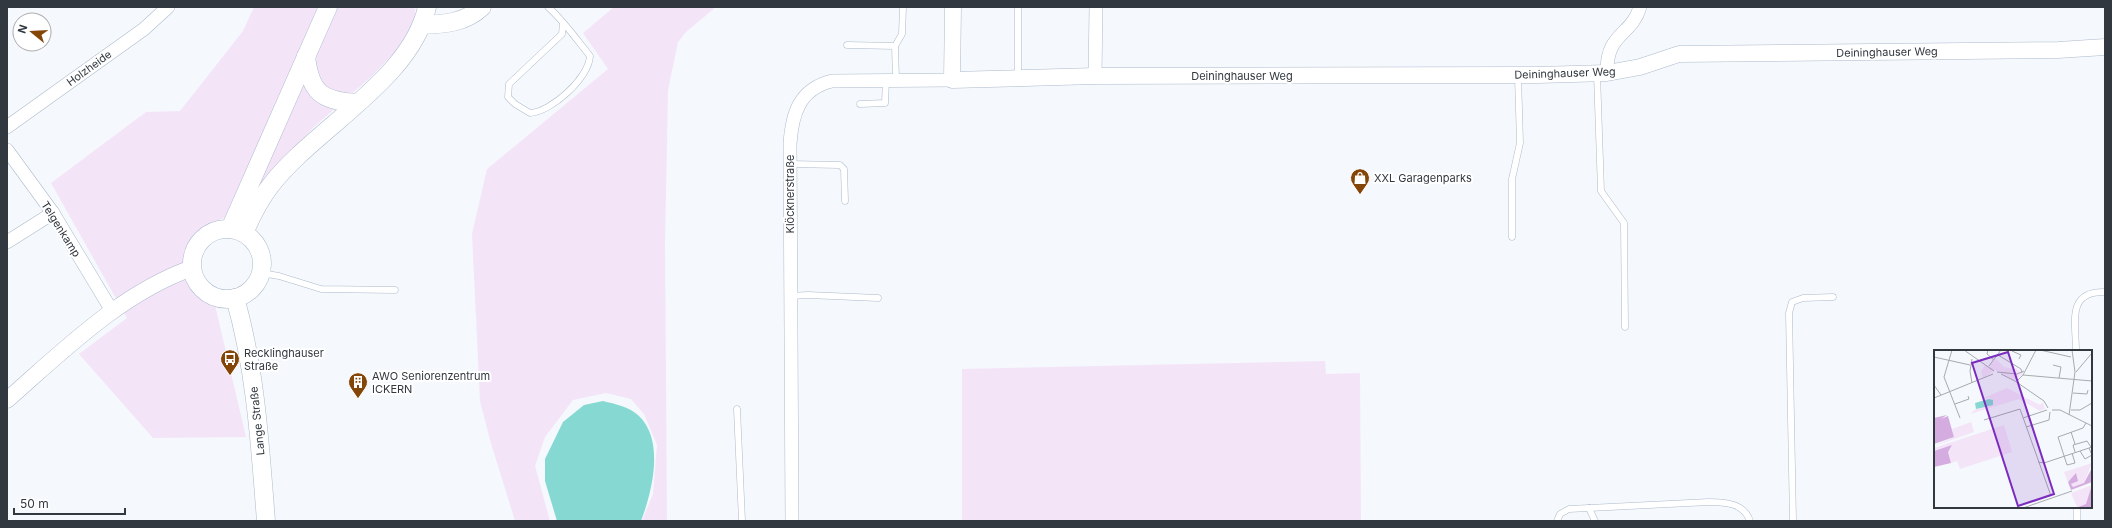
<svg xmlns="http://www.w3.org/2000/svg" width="2112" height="528" font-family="Inter,sans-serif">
  <rect width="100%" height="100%" fill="#f5f8fc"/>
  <!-- green -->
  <g fill="#f4e4f8">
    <polygon points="254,7 415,7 415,18 406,40 372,76 316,125 271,171 241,221 224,218 210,225 184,250 192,291 215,305 246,437 153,438 79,354 127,318 51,183 146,112 180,111 243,31"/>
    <polygon points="614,7 716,7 686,32 678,42 668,90 665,243 667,521 642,521 653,494 657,445 644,414 631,399 606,393 573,400 545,437 535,466 550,521 515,521 490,440 480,401 472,234 487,169 608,69 583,33"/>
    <polygon points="1325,361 1326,374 1360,373 1361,521 962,521 962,369"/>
  </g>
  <!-- water -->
  <path fill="#85d9d2" d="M603 401C615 404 630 407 639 416 665 441 652 492 641 521H557L545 481V459L563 422 584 405Z"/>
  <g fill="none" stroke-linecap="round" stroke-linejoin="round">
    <!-- service casing -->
    <g stroke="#acbacc" stroke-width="7">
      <g id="service">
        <path d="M548 7C564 21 577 40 590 56 589 78 551 112 530 113L515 104 508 97 509 84 562 34 563 23"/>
        <polyline points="1018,7 1018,77"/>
        <polyline points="847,45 895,46"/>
        <polyline points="1597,74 1601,191 1624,223 1625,327"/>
        <polyline points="896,80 895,46 902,34 903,7"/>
        <polyline points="860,104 885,103 886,80"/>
        <polyline points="790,164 840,165 844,169 845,201"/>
        <polyline points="1512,237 1512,179 1520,143 1518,76"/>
        <polyline points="261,273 279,276 321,289 395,290"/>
        <polyline points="790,296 808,295 878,298"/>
        <path d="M2076 351C2076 323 2066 291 2105 292"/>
        <polyline points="737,409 742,521"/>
        <polyline points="2077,507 2077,521"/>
        <polyline points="1589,508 1595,521"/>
        <path d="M1557 521 1560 514 1569 509 1709 502C1725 502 1744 503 1750 521"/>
        <polyline points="1793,521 1789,313 1792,302 1803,298 1833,297"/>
      </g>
    </g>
    <!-- minor casing -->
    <g stroke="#acbacc" stroke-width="14">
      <g id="minor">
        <path d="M1607 73C1606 32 1632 36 1640 7"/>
        <polyline points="1095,76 1096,7"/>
        <polyline points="7,127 144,29 168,7"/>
        <polyline points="7,150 53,213 112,311"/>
        <polyline points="7,242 53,213"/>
        <path d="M792 521 790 144C792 114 799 89 832 81L952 80"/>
      </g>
    </g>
    <!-- tertiary casing -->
    <g stroke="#acbacc" stroke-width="17">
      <g id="tertiary">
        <polyline points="953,7 952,80 1095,76 1538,75 1607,73 1640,67 1679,54 2058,50 2105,47"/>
        <path d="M7 400C63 351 121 293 192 268"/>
      </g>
    </g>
    <!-- secondary casing -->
    <g stroke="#acbacc" stroke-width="19">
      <g id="secondary">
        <path d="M422 25C445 24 465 23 482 7"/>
        <path d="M306 56C310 92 321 101 357 103"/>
        <circle cx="227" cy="264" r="35"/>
        <polyline points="230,229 328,7"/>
        <path d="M244 233C251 217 260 199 271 185 314 129 412 79 427 7"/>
        <path d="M235 298C256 371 260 446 266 521"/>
      </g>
    </g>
    <!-- service -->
    <use href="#service" stroke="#fff" stroke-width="6"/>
    <!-- minor -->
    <use href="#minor" stroke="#fff" stroke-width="13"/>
    <!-- tertiary -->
    <use href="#tertiary" stroke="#fff" stroke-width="16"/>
    <!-- secondary -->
    <use href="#secondary" stroke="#fff" stroke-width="18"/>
  </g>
  <!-- icons -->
  <defs>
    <g id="shop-pin" transform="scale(1)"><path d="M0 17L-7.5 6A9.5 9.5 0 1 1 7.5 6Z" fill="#844509" stroke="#fff"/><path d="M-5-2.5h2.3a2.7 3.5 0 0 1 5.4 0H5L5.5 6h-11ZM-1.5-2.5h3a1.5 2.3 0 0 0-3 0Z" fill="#fff"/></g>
    <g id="bus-pin" transform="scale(1)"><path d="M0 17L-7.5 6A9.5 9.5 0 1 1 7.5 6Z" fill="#844509" stroke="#fff"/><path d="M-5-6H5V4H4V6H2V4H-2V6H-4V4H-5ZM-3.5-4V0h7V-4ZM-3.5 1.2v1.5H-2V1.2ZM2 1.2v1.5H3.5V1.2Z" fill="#fff"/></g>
    <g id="building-pin" transform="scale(1)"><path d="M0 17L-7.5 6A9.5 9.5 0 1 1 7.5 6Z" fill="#844509" stroke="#fff"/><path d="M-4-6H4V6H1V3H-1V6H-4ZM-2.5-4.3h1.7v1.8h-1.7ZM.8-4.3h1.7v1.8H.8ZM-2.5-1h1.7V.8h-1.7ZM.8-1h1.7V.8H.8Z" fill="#fff"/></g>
  </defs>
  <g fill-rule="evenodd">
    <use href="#shop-pin" x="1360" y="178"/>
    <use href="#bus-pin" x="230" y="359"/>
    <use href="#building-pin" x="358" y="382"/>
  </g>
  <g text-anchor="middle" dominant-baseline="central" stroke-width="4" stroke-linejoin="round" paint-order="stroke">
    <!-- street labels -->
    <g font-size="11" fill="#32383f" stroke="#fff">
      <text transform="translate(1887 52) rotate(-1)">Deininghauser Weg</text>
      <text transform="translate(89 68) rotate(-36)">Holzheide</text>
      <text transform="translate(1565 73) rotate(-2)">Deininghauser Weg</text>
      <text x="1242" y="76">Deininghauser Weg</text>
      <text transform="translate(790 194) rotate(-90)">Klöcknerstraße</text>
      <text transform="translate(61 229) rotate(58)">Telgenkamp</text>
      <text transform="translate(257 421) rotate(-96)">Lange Straße</text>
    </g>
    <!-- poi labels -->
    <g font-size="11" fill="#32383f" stroke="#fff" text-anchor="start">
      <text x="1374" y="178">XXL Garagenparks</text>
      <text x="244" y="353">Recklinghauser<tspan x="244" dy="13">Straße</tspan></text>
      <text x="372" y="376">AWO Seniorenzentrum<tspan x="372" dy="13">ICKERN</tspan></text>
    </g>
  </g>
  <!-- overview -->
  <g transform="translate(1934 350)">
    <rect width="158" height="158" fill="#f5f8fc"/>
    <path d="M62 9 70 17 80 19 82 18 89 24 81 30 61 20 49 28 47 22 51 15 55 17ZM73 38 106 55 109 52 111 59 106 61 85 49 36 64 42 59 60 53 56 48 45 50ZM37 72 40 82 0 96 20 87 18 79ZM70 75 78 102 26 119 23 111 17 113 14 102 18 95 0 101V98ZM158 113 150 133 139 138 136 129 134 132 130 122ZM158 135V158H140L143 157 137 143Z" fill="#f4e4f8"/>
    <path d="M13 65 7 69 14 66 20 87 0 94V68ZM18 95 14 102 17 113 0 117V101ZM158 118V132L137 140 134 132 142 123 144 131 137 134 139 137 150 133ZM158 135V158H142L152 154Z" fill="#d4ace0"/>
    <path d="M55 49 59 50V55L42 59 41 53Z" fill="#85d9d2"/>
    <path fill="none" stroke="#a7abb0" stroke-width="1" d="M18 0 10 27 26 68M30 0 60 21M54 0 53 4 60 10M106 0 137 7M78 1 87 5 85 9M64 5 87 19 88 23M0 7 36 15M119 15 127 17 125 28M55 16 67 0M63 22 83 24 90 21M142 22 158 3M67 24 81 31M89 25 158 31M81 31 110 51 114 58M83 31 89 25 102 0M38 33 36 21 38 9M0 35 7 45M139 43 153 44 154 40M0 48 59 24M21 54 35 49 34 46M118 60H126L158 76M137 60H146L158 53M135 65 141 22 138 0M89 68 113 60M50 70 86 59 117 146M92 77 115 70 116 62M137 82 141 94M146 101 151 109 158 105 155 98M141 102 139 95 153 91 157 97M138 103 141 113 133 115 124 87 149 78 152 73M104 112 110 113 158 97M89 158 138 141"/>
    <path fill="#7b2cbf" fill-opacity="0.15" stroke="#7b2cbf" stroke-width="2" d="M74 2 120 144 84 156 38 13Z"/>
    <rect width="158" height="158" fill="none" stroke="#32383f" stroke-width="2"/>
  </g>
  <!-- border -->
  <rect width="2112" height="528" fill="none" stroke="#32383f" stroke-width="16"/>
  <!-- north arrow -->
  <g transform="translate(32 32) rotate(288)"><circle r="19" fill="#ffffff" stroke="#adafb2"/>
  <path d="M0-3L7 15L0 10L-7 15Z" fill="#844509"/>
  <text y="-6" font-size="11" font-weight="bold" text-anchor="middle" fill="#32383f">N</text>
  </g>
  <!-- scale -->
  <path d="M14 508v6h111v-6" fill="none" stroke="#32383f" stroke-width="2"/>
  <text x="20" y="508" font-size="12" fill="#32383f" stroke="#ffffff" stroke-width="3" paint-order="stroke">50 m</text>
</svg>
